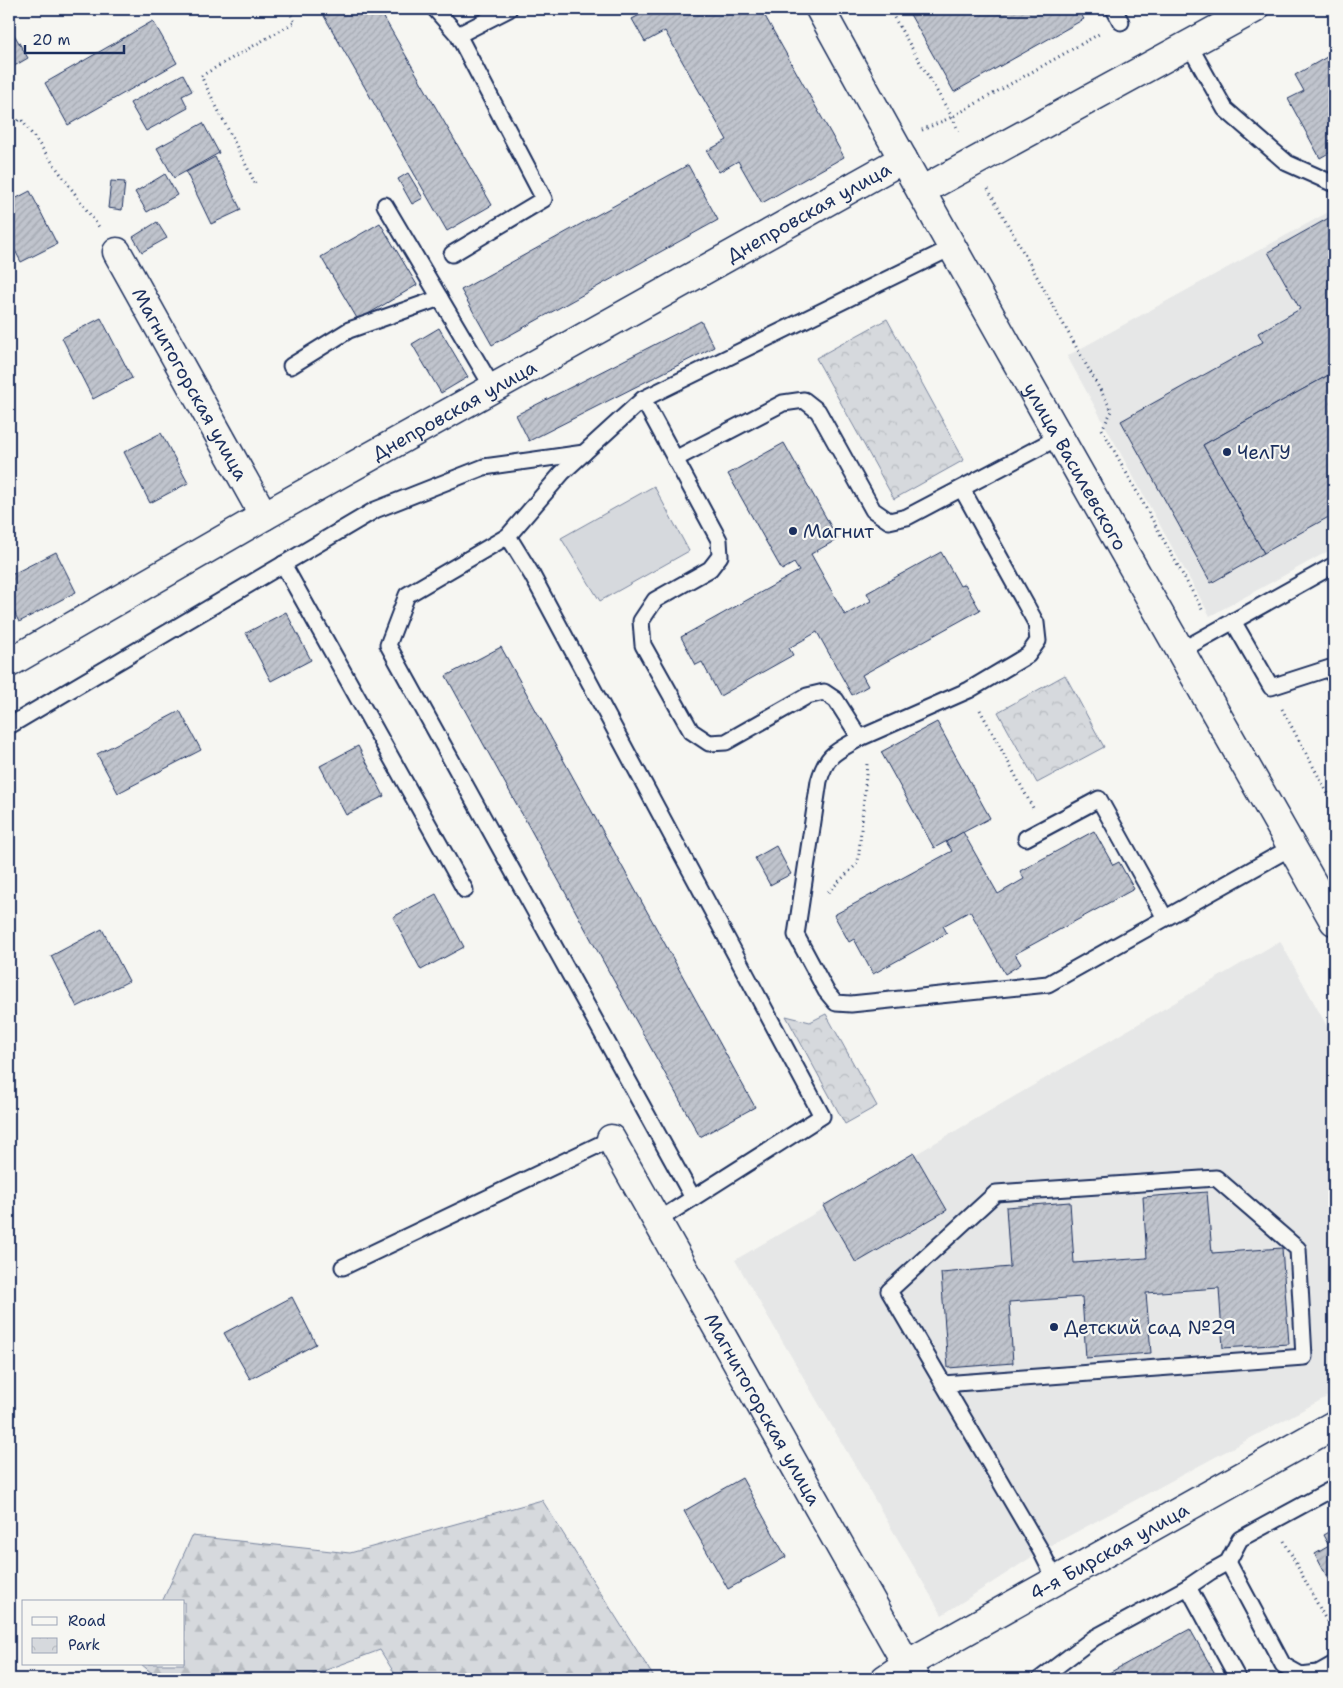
<svg xmlns="http://www.w3.org/2000/svg" width="1343" height="1688" font-family="'Shantell Sans',sans-serif">
  <defs>
    <pattern id="forest-firs" width="22" height="20" patternUnits="userSpaceOnUse" patternTransform="scale(1.25)"><rect width="22" height="20" fill="#d6d9dd"/><path d="M5 1l3.5 6h-7zM16 11l3.5 6h-7z" fill="#b7bbc0"/></pattern>
    <pattern id="park-crowns" width="20" height="18" patternUnits="userSpaceOnUse" patternTransform="scale(1.25)"><rect width="20" height="18" fill="#d6d9dd"/><path d="M2 6a3 3 0 1 1 6 0M12 15a3 3 0 1 1 6 0" fill="none" stroke="#b7bbc0"/></pattern>
    <pattern id="building-hatch" width="6" height="6" patternUnits="userSpaceOnUse" patternTransform="scale(1.25)"><rect width="6" height="6" fill="#c0c4cd"/><path d="M-1 1l2-2M0 6l6-6M5 7l2-2" fill="none" stroke="#a4a9b2"/></pattern>
  </defs>
  <rect width="100%" height="100%" fill="#f6f6f2"/>
  <filter id="ink" filterUnits="userSpaceOnUse"><feTurbulence type="fractalNoise" baseFrequency=".02" numOctaves="2"/><feDisplacementMap in="SourceGraphic" scale="10" xChannelSelector="R" yChannelSelector="G"/><feConvolveMatrix kernelMatrix="1 2 1 2 8 2 1 2 1" color-interpolation-filters="sRGB"/></filter>
  <g filter="url(#ink)">
    <!-- built -->
    <g fill="#e6e7e7">
      <polygon points="1334,209 1334,548 1210,616 1067,356"/>
      <polygon points="1280,941 1334,1039 1334,1393 1041,1551 942,1615 735,1260"/>
    </g>
    <!-- forest -->
    <polygon fill="url(#forest-firs)" stroke="#78849e" points="542,1500 655,1679 398,1679 380,1650 302,1679 159,1679 141,1664 184,1664 184,1602 162,1602 192,1536 350,1553"/>
    <!-- park -->
    <g fill="url(#park-crowns)" stroke="#78849e">
      <polygon points="887,319 964,460 894,499 816,358"/>
      <polygon points="1065,675 1104,747 1037,783 998,712"/>
      <polygon points="826,1014 877,1106 845,1124 786,1016 810,1022"/>
    </g>
    <!-- pitch -->
    <polygon fill="#d6d9dd" stroke="#78849e" points="654,486 689,551 600,601 561,538"/>
    <!-- building -->
    <g fill="url(#building-hatch)" stroke="#1b2f5e">
      <polygon points="320,9 379,9 492,205 447,231"/>
      <polygon points="651,9 761,9 844,157 762,203 738,161 719,172 707,151 727,140 665,31 645,42 632,19"/>
      <polygon points="907,9 1077,9 1084,19 954,92"/>
      <polygon points="153,21 177,63 68,125 45,83"/>
      <polygon points="9,26 28,58 9,69"/>
      <polygon points="1334,53 1334,150 1320,158 1288,99 1304,91 1295,75"/>
      <polygon points="183,74 192,91 182,96 188,108 146,131 130,103"/>
      <polygon points="203,123 219,153 174,178 157,148"/>
      <polygon points="215,157 241,210 211,224 186,172"/>
      <polygon points="688,165 718,220 492,345 461,290"/>
      <polygon points="408,173 423,198 412,204 398,179"/>
      <polygon points="165,174 177,195 147,212 135,192"/>
      <polygon points="111,181 125,182 122,210 108,208"/>
      <polygon points="30,191 57,244 21,262 9,239 9,202"/>
      <polygon points="1334,215 1334,372 1203,445 1264,553 1211,583 1121,421 1263,342 1258,333 1300,309 1268,252"/>
      <polygon points="157,222 167,238 142,252 133,237"/>
      <polygon points="380,223 417,285 358,320 321,257"/>
      <polygon points="101,318 132,378 93,399 62,338"/>
      <polygon points="701,321 714,347 529,441 516,415"/>
      <polygon points="439,328 468,377 441,393 412,344"/>
      <polygon points="1334,372 1334,514 1264,553 1203,445"/>
      <polygon points="161,433 188,483 150,503 124,452"/>
      <polygon points="784,443 838,539 811,554 845,615 871,601 867,593 941,552 960,586 965,584 980,610 862,675 868,686 852,695 817,632 789,648 793,655 720,696 702,662 696,665 681,637 799,571 794,563 782,570 728,474"/>
      <polygon points="56,552 76,592 19,622 9,602 9,576"/>
      <polygon points="286,612 311,660 271,681 246,633"/>
      <polygon points="501,647 755,1107 700,1137 446,676"/>
      <polygon points="180,711 201,750 118,793 97,754"/>
      <polygon points="937,722 990,818 934,848 881,752"/>
      <polygon points="358,746 384,796 346,815 320,766"/>
      <polygon points="1094,831 1113,865 1119,862 1134,889 1015,954 1021,964 1005,974 970,911 943,926 947,933 873,974 854,939 849,942 834,915 952,851 946,842 963,832 998,894 1024,879 1020,871"/>
      <polygon points="776,846 791,874 770,885 755,858"/>
      <polygon points="436,894 464,947 421,970 393,917"/>
      <polygon points="102,929 129,981 77,1007 51,956"/>
      <polygon points="914,1153 947,1210 856,1263 823,1206"/>
      <polygon points="1207,1192 1212,1253 1282,1248 1289,1344 1223,1348 1219,1288 1146,1293 1151,1353 1086,1358 1082,1297 1009,1302 1013,1363 948,1368 941,1273 1010,1267 1006,1207 1070,1202 1074,1263 1147,1258 1143,1197"/>
      <polygon points="292,1297 316,1344 250,1379 224,1333"/>
      <polygon points="742,1478 786,1557 728,1589 684,1511"/>
      <polygon points="1334,1529 1334,1590 1315,1554 1329,1546 1323,1535"/>
      <polygon points="1190,1629 1218,1679 1098,1679 1142,1655"/>
    </g>
    <g fill="none" stroke-linecap="round" stroke-linejoin="round">
      <!-- lane casing -->
      <g stroke="#1b2f5e" stroke-width="19">
        <g id="lane">
          <polyline points="435,9 458,35 544,199 452,254"/>
          <polyline points="1114,9 1121,22"/>
          <polyline points="458,35 509,9"/>
          <polyline points="1189,45 1225,109 1287,163 1334,184"/>
          <polyline points="385,205 493,388"/>
          <polyline points="291,366 349,330 440,298"/>
          <path d="M643 399 719 540 720 556 710 569 655 600 641 621 643 645 691 731 709 743 726 742 807 696 824 692 836 700 860 738C836 752 827 753 819 781L796 935 826 991 836 1003 851 1004 1048 984 1292 847"/>
          <polyline points="675,459 783,403 804,400 818,411 873,510 889,521 907,517 1059,437"/>
          <polyline points="508,536 407,595 388,645 693,1198"/>
          <polyline points="283,564 465,890"/>
          <polyline points="1233,621 1271,687 1330,668 1334,676"/>
          <polyline points="1180,651 1334,565"/>
          <polyline points="9,726 375,510 484,467 584,453"/>
          <polyline points="860,738 969,690 1028,655 1038,641 1036,623 962,489"/>
          <polyline points="1026,838 1099,799 1165,918"/>
          <polyline points="657,1221 822,1116 532,575 508,536 562,473 643,399 953,247"/>
          <polyline points="343,1267 611,1139"/>
          <polyline points="943,1384 1304,1357 1298,1249 1216,1178 996,1193 889,1291 1041,1551 1056,1581"/>
          <polyline points="1228,1562 1283,1665 1301,1675 1318,1673 1334,1664"/>
          <polyline points="1040,1679 1094,1638 1188,1587"/>
          <polyline points="1238,1679 1188,1587 1210,1572 1228,1562 1240,1539 1334,1488"/>
        </g>
      </g>
      <!-- street casing -->
      <g stroke="#1b2f5e" stroke-width="31">
        <g id="street">
          <path id="s1" d="M117 252 264 516"/>
          <path id="s2" d="M9 663 264 516 903 159"/>
          <path id="s3" d="M611 1139 915 1679"/>
          <path id="s4" d="M885 1679 907 1664 1334 1425"/>
        </g>
      </g>
      <!-- secondary casing -->
      <g stroke="#1b2f5e" stroke-width="31">
        <g id="secondary">
          <path id="s5" d="M820 9C988 315 1162 618 1334 921"/>
          <polyline points="921,191 1254,9"/>
        </g>
      </g>
      <!-- path -->
      <g stroke="#1b2f5e" stroke-width="3" stroke-dasharray="1 4" stroke-linecap="butt">
        <polyline points="889,9 952,117 960,134"/>
        <polyline points="9,125 21,119 99,227"/>
        <polyline points="922,130 952,117 1099,34"/>
        <polyline points="255,183 201,76 295,22 288,9"/>
        <polyline points="988,189 1112,411 1102,429 1203,611"/>
        <polyline points="1282,709 1334,805"/>
        <polyline points="980,710 1033,808"/>
        <polyline points="828,892 858,863 867,764"/>
        <polyline points="1284,1541 1334,1635"/>
      </g>
      <!-- lane -->
      <use href="#lane" stroke="#f6f6f2" stroke-width="15"/>
      <!-- street -->
      <use href="#street" stroke="#f6f6f2" stroke-width="28"/>
      <!-- secondary -->
      <use href="#secondary" stroke="#f6f6f2" stroke-width="28"/>
    </g>
  </g>
  <!-- markers -->
  <g fill="#1b2f5e" stroke="#f6f6f2" stroke-width="2">
    <circle cx="1227" cy="452" r="5"/>
    <circle cx="793" cy="531" r="5"/>
    <circle cx="1054" cy="1327" r="5"/>
  </g>
  <g text-anchor="middle" dominant-baseline="central" stroke-width="4.5" stroke-linejoin="round" paint-order="stroke">
    <!-- street labels -->
    <g font-size="19" fill="#1b2f5e" stroke="#f6f6f2">
      <text stroke="none"><textPath href="#s2" startOffset="918">Днепровская улица</textPath></text>
      <text stroke="none"><textPath href="#s1" startOffset="151">Магнитогорская улица</textPath></text>
      <text stroke="none"><textPath href="#s2" startOffset="512">Днепровская улица</textPath></text>
      <text stroke="none"><textPath href="#s5" startOffset="524">улица Василевского</textPath></text>
      <text stroke="none"><textPath href="#s3" startOffset="310">Магнитогорская улица</textPath></text>
      <text stroke="none"><textPath href="#s4" startOffset="258">4-я Бирская улица</textPath></text>
    </g>
    <!-- poi labels -->
    <g font-size="19" fill="#1b2f5e" stroke="#f6f6f2" text-anchor="start">
      <text x="1237" y="452">ЧелГУ</text>
      <text x="803" y="531">Магнит</text>
      <text x="1064" y="1327">Детский сад №29</text>
    </g>
  </g>
  <!-- margin -->
  <rect width="1343" height="1688" fill="none" stroke="#f6f6f2" stroke-width="30"/>
  <rect x="15" y="15" width="1313" height="1658" fill="none" stroke="#1b2f5e" stroke-width="2" filter="url(#ink)"/>
  <!-- legend -->
  <rect x="22" y="1600" width="162" height="65" fill="#f6f6f2" stroke="#9ea6b7"/>
  <rect x="32" y="1617" width="25" height="8" fill="#f6f6f2" stroke="#9ea6b7"/>
  <text x="68" y="1626" font-size="15" fill="#1b2f5e">Road</text>
  <rect x="32" y="1638" width="25" height="15" fill="url(#park-crowns)" stroke="#9ea6b7"/>
  <text x="68" y="1650" font-size="15" fill="#1b2f5e">Park</text>
  <!-- scale -->
  <path d="M25 45v8h99v-8" fill="none" stroke="#1b2f5e" stroke-width="2.5"/>
  <text x="32" y="45" font-size="15" fill="#1b2f5e" stroke="#f6f6f2" stroke-width="4" paint-order="stroke">20 m</text>
</svg>
